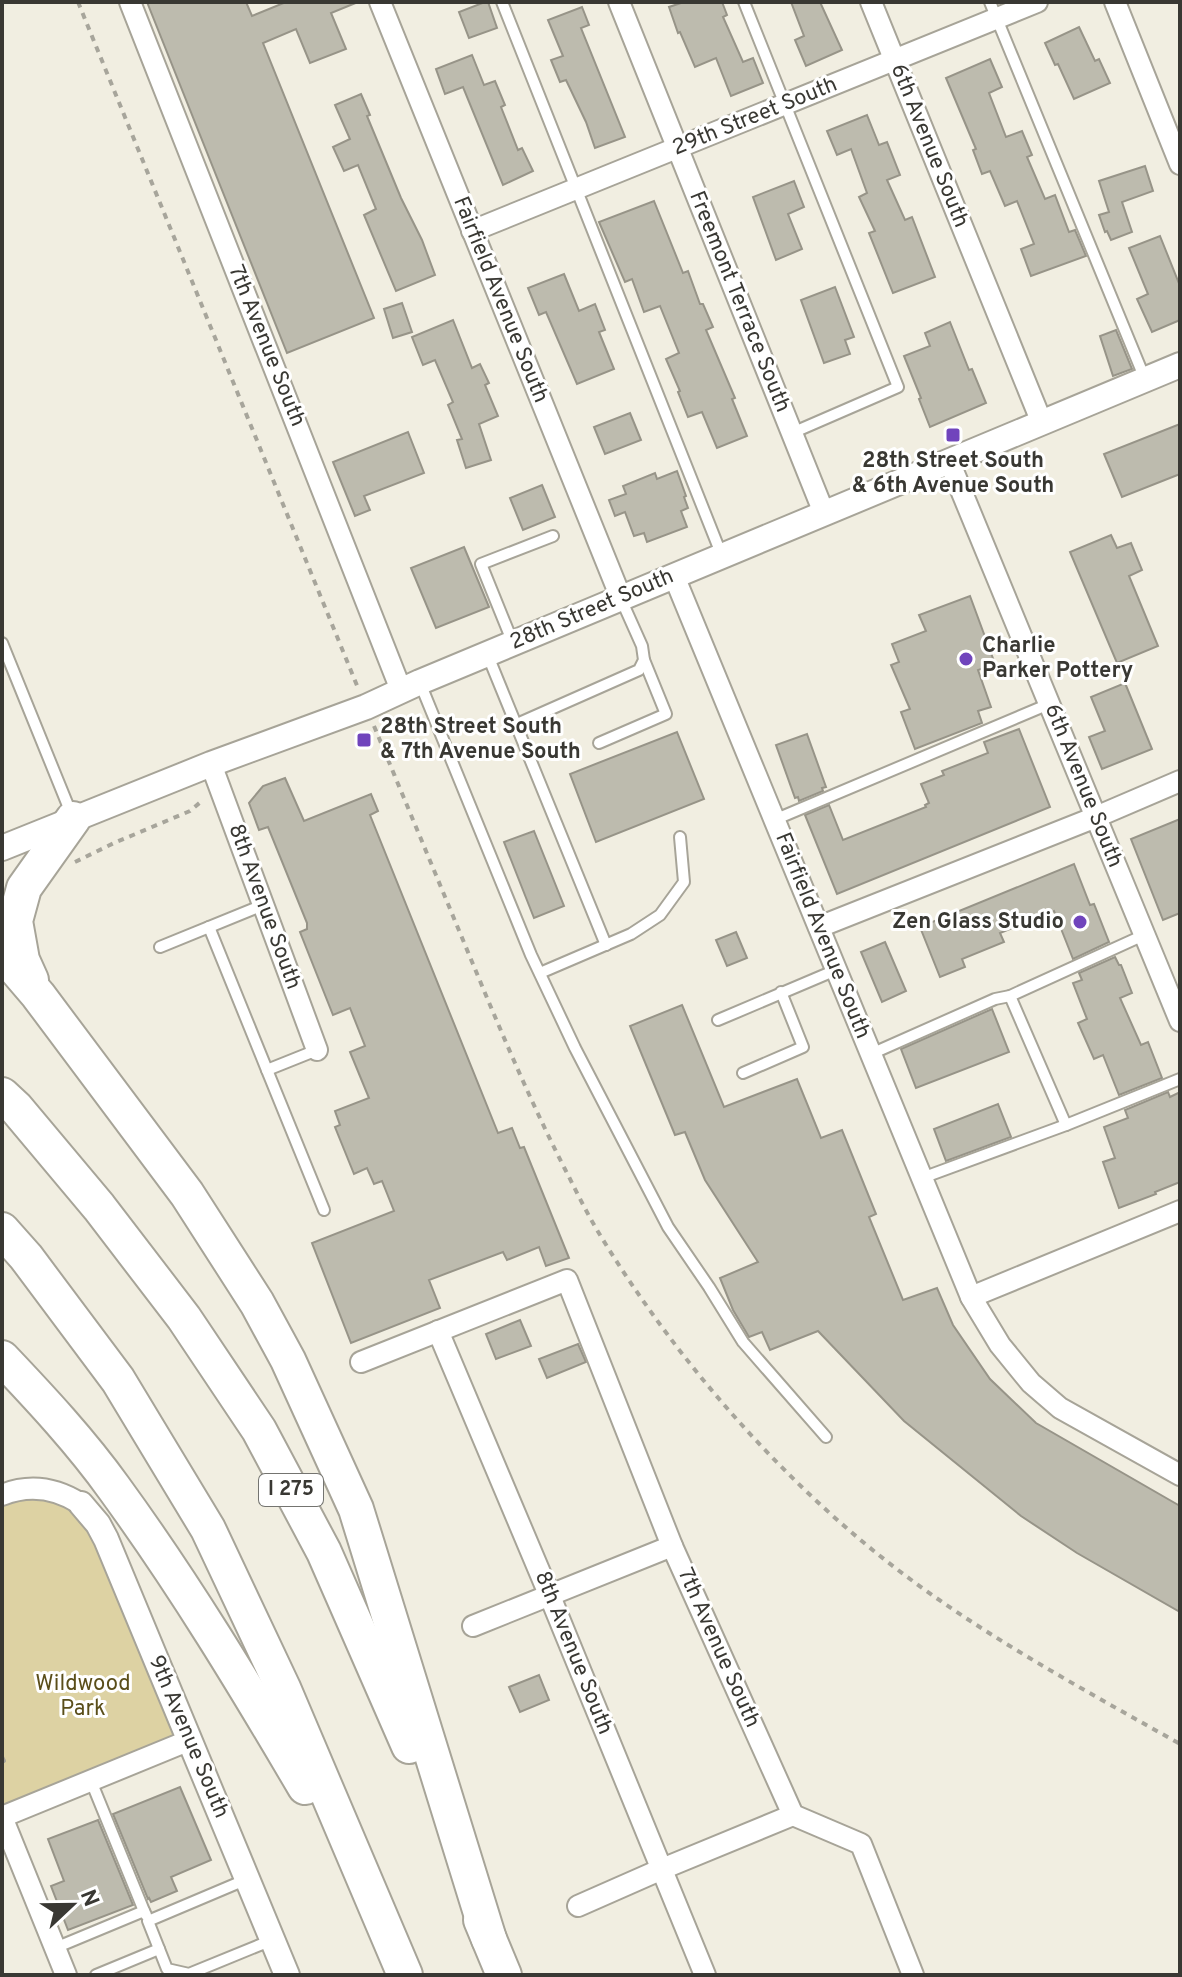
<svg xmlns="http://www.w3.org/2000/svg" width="1182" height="1977" font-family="Overpass,sans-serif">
  <rect width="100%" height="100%" fill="#f1eee1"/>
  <!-- green -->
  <polygon fill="#ddd2a3" points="2,1495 77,1501 190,1740 2,1817"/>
  <!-- building -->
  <g fill="#bdbbae" stroke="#979488" stroke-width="2">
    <polygon points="147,2 246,2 252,16 286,2 358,2 331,13 346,49 310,63 296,29 263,43 374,318 287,353"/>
    <polygon points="485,2 488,2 497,28 469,38 459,12"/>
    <polygon points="684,2 722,2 727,15 723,17 743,62 753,58 763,83 731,96 716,58 695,67 680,32 678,33 669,7"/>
    <polygon points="791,2 820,2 842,50 806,66 795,40 804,36"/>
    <polygon points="582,7 589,25 581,28 625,137 595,148 586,122 566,80 560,82 551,60 563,56 548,20"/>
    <polygon points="1079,27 1095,61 1099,59 1110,83 1074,99 1058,64 1055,65 1045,43"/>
    <polygon points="472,55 484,85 495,81 505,105 501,107 518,150 522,148 533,171 503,185 463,87 445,94 436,69"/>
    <polygon points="990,59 1002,87 989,93 1006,137 1022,131 1032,155 1027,157 1045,199 1055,195 1069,232 1075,230 1086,256 1031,276 1021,249 1034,244 1017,201 1005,206 990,171 982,174 973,150 976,149 946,78"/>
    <polygon points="361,94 370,115 367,116 401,198 422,240 435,275 396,291 364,215 376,209 358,165 344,171 333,147 350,139 335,105"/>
    <polygon points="867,115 879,145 887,142 900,175 887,180 905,220 912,217 935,277 893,293 869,233 875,231 859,197 867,193 851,149 837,155 827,131"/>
    <polygon points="1145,166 1153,191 1122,202 1132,232 1111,240 1107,231 1105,232 1099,215 1109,212 1099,181"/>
    <polygon points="794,181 804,207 788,214 802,249 776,260 753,197"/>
    <polygon points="654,201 683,273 688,271 700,304 703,304 713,327 706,330 735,398 732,399 747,436 717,448 702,412 688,417 678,392 680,391 666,359 679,353 660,306 644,312 632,279 625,282 599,222"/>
    <polygon points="1160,236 1180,286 1180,320 1152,332 1137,299 1148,294 1129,248"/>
    <polygon points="564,274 579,311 595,304 605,330 599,332 614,369 577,384 546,312 539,315 528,288"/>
    <polygon points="835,287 854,337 845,340 850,354 824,363 801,300"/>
    <polygon points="402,303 412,332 393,338 384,309"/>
    <polygon points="453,320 472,368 480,364 489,383 485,385 498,416 479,424 491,460 466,468 457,440 462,439 448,405 453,402 435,360 423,365 412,337"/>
    <polygon points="950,322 969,370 972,369 986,403 930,427 919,399 921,398 904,356 930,346 925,333"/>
    <polygon points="1116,330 1132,369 1113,376 1100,336"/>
    <polygon points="630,413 641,440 605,454 594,427"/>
    <polygon points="1180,424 1180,474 1122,497 1104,454"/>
    <polygon points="408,432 424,473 364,496 370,510 355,516 333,462"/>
    <polygon points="677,471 686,496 684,497 688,508 681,511 687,527 647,542 644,533 634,536 625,512 615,516 609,500 626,494 623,486 655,473 657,479"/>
    <polygon points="542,485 555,517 523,530 510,498"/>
    <polygon points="1111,535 1117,548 1131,543 1142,570 1129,576 1158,646 1117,663 1070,552"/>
    <polygon points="464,547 489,607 436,628 411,568"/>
    <polygon points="970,596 995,664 978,670 991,707 978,711 982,723 915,749 901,712 910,709 891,665 899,662 892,644 926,631 919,615"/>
    <polygon points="1125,683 1152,749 1102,769 1089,737 1105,731 1091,697"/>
    <polygon points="1019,729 1050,807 837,894 805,815 829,805 843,840 926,807 925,805 929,803 921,784 944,775 942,771 988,753 984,742"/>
    <polygon points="677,732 704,799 596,842 570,774"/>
    <polygon points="807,734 826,787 822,788 823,791 799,801 798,797 795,798 776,745"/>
    <polygon points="285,778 304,821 371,794 378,811 370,815 498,1133 512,1128 520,1148 524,1147 569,1258 546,1266 539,1247 507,1260 503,1252 429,1280 440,1308 351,1343 312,1243 394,1211 382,1181 374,1184 367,1168 354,1174 335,1127 340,1125 335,1111 369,1098 350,1052 365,1046 350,1008 333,1015 300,932 307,929 307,923 268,827 259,830 249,803 263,786"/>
    <polygon points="1180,819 1180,913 1163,920 1131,839"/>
    <polygon points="534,831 564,906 534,918 504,842"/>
    <polygon points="1074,864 1090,905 1094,904 1109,942 1073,959 1054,911 1000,933 1004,942 962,959 965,967 940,977 920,927"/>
    <polygon points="736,932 747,958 727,966 716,940"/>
    <polygon points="885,942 906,991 882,1002 861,952"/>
    <polygon points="1115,957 1119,965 1121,965 1132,993 1120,998 1141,1045 1148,1042 1162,1078 1119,1095 1103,1055 1094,1059 1078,1023 1087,1019 1073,983 1082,980 1079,973"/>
    <polygon points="682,1005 724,1107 797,1079 821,1138 842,1130 876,1214 869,1217 903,1300 937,1288 953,1325 990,1379 1036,1423 1180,1506 1180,1612 1077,1553 1021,1516 904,1421 818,1331 770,1350 762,1332 749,1337 733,1310 720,1278 758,1262 705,1180 685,1132 675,1135 630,1026"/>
    <polygon points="992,1009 1009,1052 916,1088 901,1049"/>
    <polygon points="1168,1092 1170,1097 1180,1092 1180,1182 1155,1192 1156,1194 1119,1208 1103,1162 1115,1158 1104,1127 1128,1118 1125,1110"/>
    <polygon points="998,1104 1011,1137 946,1161 934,1129"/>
    <polygon points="520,1320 531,1346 496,1359 486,1334"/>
    <polygon points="578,1344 586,1362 547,1378 539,1359"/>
    <polygon points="539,1675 549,1700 520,1712 509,1687"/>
    <polygon points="180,1787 211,1860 171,1877 177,1891 151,1902 149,1898 148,1899 113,1814"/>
    <polygon points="98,1820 133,1905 68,1930 51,1886 64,1881 48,1839"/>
  </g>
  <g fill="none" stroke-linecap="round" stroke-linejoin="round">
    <!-- service casing -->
    <g stroke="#a7a498" stroke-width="14">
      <g id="service">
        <polyline points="502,2 722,556"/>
        <polyline points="744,2 898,387 792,433"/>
        <polyline points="990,2 1145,379"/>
        <polyline points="2,643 71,813"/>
        <polyline points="513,643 481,564 553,536"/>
        <polyline points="488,656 606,945"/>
        <polyline points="420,683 531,955 575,1048 668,1227 709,1287 743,1342 826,1437"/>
        <polyline points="517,724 639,670 644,660 642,646 621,599"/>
        <polyline points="599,743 666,714 644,660"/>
        <polyline points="774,820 1049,704"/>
        <polyline points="209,927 267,1070 317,1050"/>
        <polyline points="160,947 263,905"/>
        <polyline points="540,973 631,934 660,915 684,882 680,837"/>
        <polyline points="1010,996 1066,1125"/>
        <polyline points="718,1020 836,970"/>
        <polyline points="871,1054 995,999 1010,996 1144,935"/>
        <polyline points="267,1070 324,1210"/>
        <polyline points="743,1073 803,1047 781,992"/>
        <polyline points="922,1178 1066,1125 1180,1079"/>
        <polyline points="91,1781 144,1911"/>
        <polyline points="245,1880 148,1921 167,1969 189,1974 272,1940"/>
        <polyline points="55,1948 144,1911 146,1915"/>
        <polyline points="96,1975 159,1949"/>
      </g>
    </g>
    <!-- minor casing -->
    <g stroke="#a7a498" stroke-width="24">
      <g id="minor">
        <polyline points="130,2 401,690"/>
        <polyline points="380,2 621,598"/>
        <polyline points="619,2 824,513"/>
        <polyline points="871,2 1042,423"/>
        <polyline points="1115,2 1180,164"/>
        <polyline points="472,231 1037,2"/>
        <polyline points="949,461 1180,1021"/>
        <polyline points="674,576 971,1297 1000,1345 1031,1383 1060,1408 1180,1475"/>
        <polyline points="211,764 317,1050"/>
        <polyline points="819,927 1096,817 1180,781"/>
        <polyline points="971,1297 1180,1211"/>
        <polyline points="438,1331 549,1594 705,1975"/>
        <polyline points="361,1362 567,1280 672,1546 793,1815 861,1844 913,1975"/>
        <path d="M2 1495C29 1484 56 1488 81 1504"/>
        <polyline points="473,1626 672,1546"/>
        <polyline points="2,1817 190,1740"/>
        <polyline points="2,1817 66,1975"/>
        <polyline points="578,1906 662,1869 793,1815"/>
      </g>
    </g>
    <!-- tertiary casing -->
    <g stroke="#a7a498" stroke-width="28">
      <g id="tertiary">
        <polyline points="2,848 211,764 366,707 420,682 1180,365"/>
        <polyline points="81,1504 98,1524 106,1539 287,1975"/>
      </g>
    </g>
    <!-- motorway casing -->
    <g stroke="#a7a498" stroke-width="38">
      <g id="motorway">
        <polyline points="2,953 38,995 187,1194 257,1303 288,1360 356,1509 489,1939"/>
        <polyline points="31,980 22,960 15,921 24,888 73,819"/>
        <polyline points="2,1095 16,1108 99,1207 184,1318 259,1430 324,1552 409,1746"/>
        <polyline points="2,1230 26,1257 118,1380 208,1529 283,1688 405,1975"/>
        <path d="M2 1358C41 1399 81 1442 114 1488 184 1584 245 1685 305 1787"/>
        <polyline points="481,1920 504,1975"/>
      </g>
    </g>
    <!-- path -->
    <g stroke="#a7a59b" stroke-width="4" stroke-dasharray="6 6" stroke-linecap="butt">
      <polyline points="78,2 358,688"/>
      <path d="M374 726C411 815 448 904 485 993 511 1055 538 1117 569 1177 578 1195 587 1213 597 1230 676 1361 787 1488 910 1579 995 1642 1088 1692 1180 1744"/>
      <polyline points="75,862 114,843 190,811 203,800"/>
      <polyline points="2,1757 4,1761 2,1761"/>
    </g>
    <!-- service -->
    <use href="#service" stroke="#fff" stroke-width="10"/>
    <!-- minor -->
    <use href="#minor" stroke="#fff" stroke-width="20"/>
    <!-- tertiary -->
    <use href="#tertiary" stroke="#fff" stroke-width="24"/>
    <!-- motorway -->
    <use href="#motorway" stroke="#fff" stroke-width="34"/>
  </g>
  <!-- markers -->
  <g fill="#7044bc" stroke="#fff" stroke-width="3">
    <rect x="945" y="427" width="16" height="16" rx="4"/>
    <circle cx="966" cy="659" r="8"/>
    <rect x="356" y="732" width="16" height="16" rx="4"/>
    <circle cx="1080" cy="922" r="8"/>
  </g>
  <g text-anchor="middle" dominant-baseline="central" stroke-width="6" stroke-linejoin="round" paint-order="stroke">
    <!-- shield labels -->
    <rect fill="#fff" stroke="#747470" stroke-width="2" x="259" y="1474" width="64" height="32" rx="6"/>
    <g font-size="20" font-weight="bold" fill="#393833">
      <text x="291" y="1490">I 275</text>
    </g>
    <!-- street labels -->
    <g font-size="22" fill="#393833" stroke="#fff">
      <text transform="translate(755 117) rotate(-22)">29th Street South</text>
      <text transform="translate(929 146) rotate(68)">6th Avenue South</text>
      <text transform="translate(500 300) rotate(68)">Fairfield Avenue South</text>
      <text transform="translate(739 302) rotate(68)">Freemont Terrace South</text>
      <text transform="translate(266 346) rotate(68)">7th Avenue South</text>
      <text transform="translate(592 610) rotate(-23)">28th Street South</text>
      <text transform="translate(1083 786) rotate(68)">6th Avenue South</text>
      <text transform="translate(264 907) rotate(70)">8th Avenue South</text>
      <text transform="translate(822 936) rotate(68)">Fairfield Avenue South</text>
      <text transform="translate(718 1648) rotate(66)">7th Avenue South</text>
      <text transform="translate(573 1653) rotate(68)">8th Avenue South</text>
      <text transform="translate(188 1737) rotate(67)">9th Avenue South</text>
    </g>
    <!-- poi labels -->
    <g font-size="22" font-weight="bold" fill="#393833" stroke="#fff" text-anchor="start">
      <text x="953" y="461" text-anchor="middle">28th Street South<tspan x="953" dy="25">&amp; 6th Avenue South</tspan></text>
      <text x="982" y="646">Charlie<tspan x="982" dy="25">Parker Pottery</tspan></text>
      <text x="380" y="727">28th Street South<tspan x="380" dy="25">&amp; 7th Avenue South</tspan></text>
      <text x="1064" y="922" text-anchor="end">Zen Glass Studio</text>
    </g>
    <!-- park labels -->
    <g font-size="22" fill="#5a4e1a" stroke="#fff">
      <text x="83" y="1684">Wildwood<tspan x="83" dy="25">Park</tspan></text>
    </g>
  </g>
  <!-- border -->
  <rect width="1182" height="1977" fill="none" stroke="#393833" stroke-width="8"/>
  <!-- north arrow -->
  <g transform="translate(72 1905) rotate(68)" stroke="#ffffff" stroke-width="6" paint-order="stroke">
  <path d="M0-6L14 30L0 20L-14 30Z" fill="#393833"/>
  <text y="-12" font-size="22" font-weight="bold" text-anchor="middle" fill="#393833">N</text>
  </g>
</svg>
